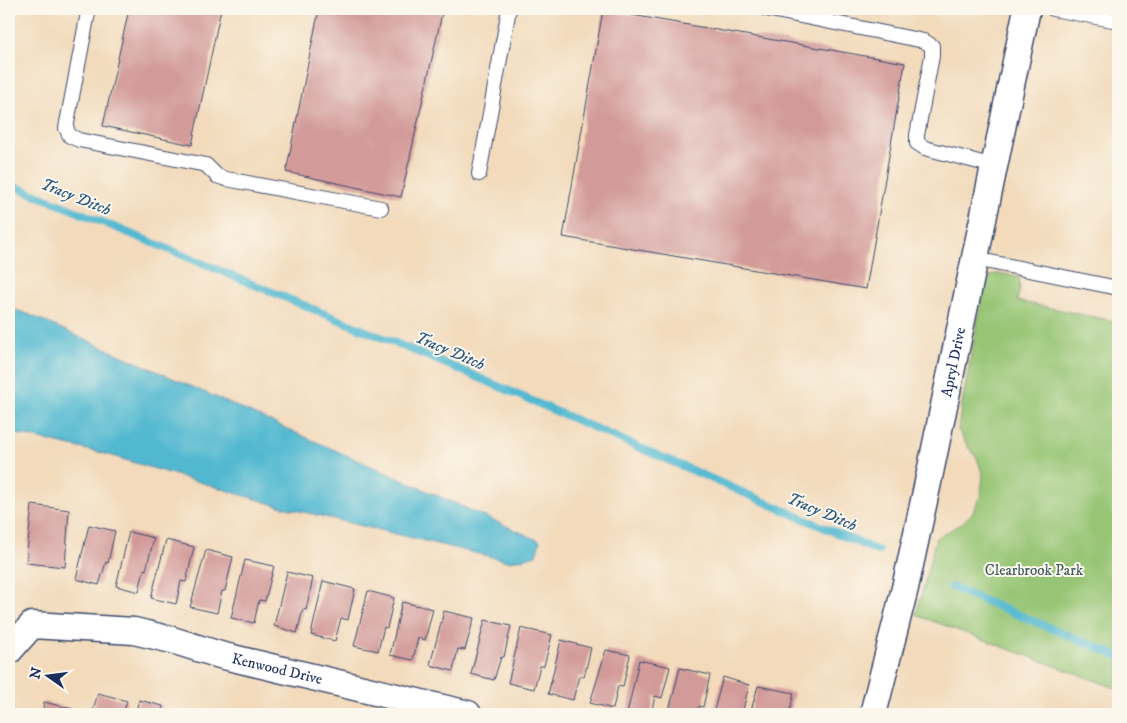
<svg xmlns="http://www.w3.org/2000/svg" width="1127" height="723" font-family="'IM FELL DW Pica',serif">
  <rect width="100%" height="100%" fill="#fbf7ec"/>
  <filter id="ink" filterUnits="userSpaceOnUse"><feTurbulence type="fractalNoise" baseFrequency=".02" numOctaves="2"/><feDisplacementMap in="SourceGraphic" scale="10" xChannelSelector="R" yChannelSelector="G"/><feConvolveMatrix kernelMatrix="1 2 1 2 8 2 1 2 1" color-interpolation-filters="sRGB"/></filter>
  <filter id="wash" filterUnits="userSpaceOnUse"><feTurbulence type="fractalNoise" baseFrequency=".0096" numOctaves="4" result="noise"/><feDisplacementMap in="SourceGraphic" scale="20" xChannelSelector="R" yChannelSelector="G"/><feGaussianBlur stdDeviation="1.12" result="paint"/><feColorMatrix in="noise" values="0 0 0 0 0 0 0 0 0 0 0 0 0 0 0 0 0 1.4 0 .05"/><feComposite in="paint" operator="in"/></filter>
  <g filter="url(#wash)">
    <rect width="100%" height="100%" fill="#f2dabb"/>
    <!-- green -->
    <polygon fill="#97c574" stroke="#597a69" points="995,274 1006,274 1019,278 1020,289 1017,301 1118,322 1118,689 916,615 936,538 961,524 973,512 981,494 983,475 977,458 968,447 958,430 961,409 983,291 988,277"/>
    <!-- water -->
    <polygon fill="#51b8d0" stroke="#367497" points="9,308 28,314 540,541 536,555 522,559 508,561 279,506 102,453 9,432"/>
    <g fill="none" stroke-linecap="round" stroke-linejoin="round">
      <!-- stream -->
      <g stroke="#51b8d0" stroke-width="8">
        <polyline points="9,184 49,200 468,373 878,551"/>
        <polyline points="951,587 1118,656"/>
      </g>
    </g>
    <g id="blocks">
      <!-- building -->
      <g fill="#d29a99">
        <polygon points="129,9 221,9 192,145 103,126"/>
        <polygon points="319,9 443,9 401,197 286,172"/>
        <polygon points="603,10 905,63 866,289 563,237"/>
        <polygon points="32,505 69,510 65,567 26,563"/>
        <polygon points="89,525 115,531 108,563 106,562 99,585 76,579"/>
        <polygon points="129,532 154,538 146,570 144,569 139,592 116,586"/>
        <polygon points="166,540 194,547 186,582 181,581 176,604 151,598"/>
        <polygon points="206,550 233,557 225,591 222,591 217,613 190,607"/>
        <polygon points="245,560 274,566 265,601 259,600 254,623 231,618"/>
        <polygon points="287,572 313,578 306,610 303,609 297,633 274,626"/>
        <polygon points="323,581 355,589 348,620 341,618 335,641 311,635"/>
        <polygon points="368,591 394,598 387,628 384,627 378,651 354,646"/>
        <polygon points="402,602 433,609 425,640 418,638 413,660 390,655"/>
        <polygon points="444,611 474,618 465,650 458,649 453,671 430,665"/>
        <polygon points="485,620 511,626 504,657 501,657 494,680 471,674"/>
        <polygon points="521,628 552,635 544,666 540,666 534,689 508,683"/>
        <polygon points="561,640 591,648 584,677 579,676 573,700 548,694"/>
        <polygon points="606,650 630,655 623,687 618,686 613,709 590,703"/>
        <polygon points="639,660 670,667 662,698 655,696 651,714 627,714"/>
        <polygon points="680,668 710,675 703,707 699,706 699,709 695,709 694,714 668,714"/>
        <polygon points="723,677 749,685 742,714 713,714"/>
        <polygon points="758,686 794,693 789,714 750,714"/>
        <polygon points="98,693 127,701 123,714 92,714"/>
        <polygon points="139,700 163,706 161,714 135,714"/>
        <polygon points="44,702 81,711 80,714 42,714"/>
      </g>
    </g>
  </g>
  <g filter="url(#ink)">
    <use href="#blocks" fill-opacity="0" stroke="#3b496c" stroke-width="1"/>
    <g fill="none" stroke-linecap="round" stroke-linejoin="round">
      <!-- lane casing -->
      <g stroke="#3b496c" stroke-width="16">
        <g id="lane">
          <polyline points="86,9 88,13 66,128 70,136 79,140 206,165 217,176 226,179 381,208"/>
          <polyline points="766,9 924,41 932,46 932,56 917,135 917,143 925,148 994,166"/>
          <polyline points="1053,9 1118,21"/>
          <polyline points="479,174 509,9"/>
          <polyline points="975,259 1118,288"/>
        </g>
      </g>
      <!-- street casing -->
      <g stroke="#3b496c" stroke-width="29">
        <g id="street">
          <path id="s1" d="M9 651 32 625 134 631 172 640 220 655 468 714"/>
          <path id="s2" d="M873 714 905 588 927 487 1027 9"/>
        </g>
      </g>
      <!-- lane -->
      <use href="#lane" stroke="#fff" stroke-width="14"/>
      <!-- street -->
      <use href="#street" stroke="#fff" stroke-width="26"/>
    </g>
  </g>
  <g text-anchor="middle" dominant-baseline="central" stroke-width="4" stroke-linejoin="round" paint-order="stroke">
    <!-- street labels -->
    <g font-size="15" fill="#1b2f5e" stroke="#fbf7ec">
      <text stroke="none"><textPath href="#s2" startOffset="361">Apryl Drive</textPath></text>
      <text stroke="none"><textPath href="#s1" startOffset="285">Kenwood Drive</textPath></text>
    </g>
    <!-- park labels -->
    <g font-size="15" fill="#405c65" stroke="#fbf7ec">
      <text x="1034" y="570">Clearbrook Park</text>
    </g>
    <!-- water labels -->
    <g font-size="16" font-style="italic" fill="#2b5880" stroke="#fbf7ec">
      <text transform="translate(76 197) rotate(22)">Tracy Ditch</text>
      <text transform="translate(450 351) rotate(23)">Tracy Ditch</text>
      <text transform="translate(822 512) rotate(23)">Tracy Ditch</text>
    </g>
  </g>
  <!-- margin -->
  <rect width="1127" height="723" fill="none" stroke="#fbf7ec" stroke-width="30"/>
  <!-- north arrow -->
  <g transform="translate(48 676) rotate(284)" stroke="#fbf7ec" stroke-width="4" paint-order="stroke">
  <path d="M0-4L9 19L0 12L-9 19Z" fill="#1b2f5e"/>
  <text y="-8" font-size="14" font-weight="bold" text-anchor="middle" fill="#1b2f5e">N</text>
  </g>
</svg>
